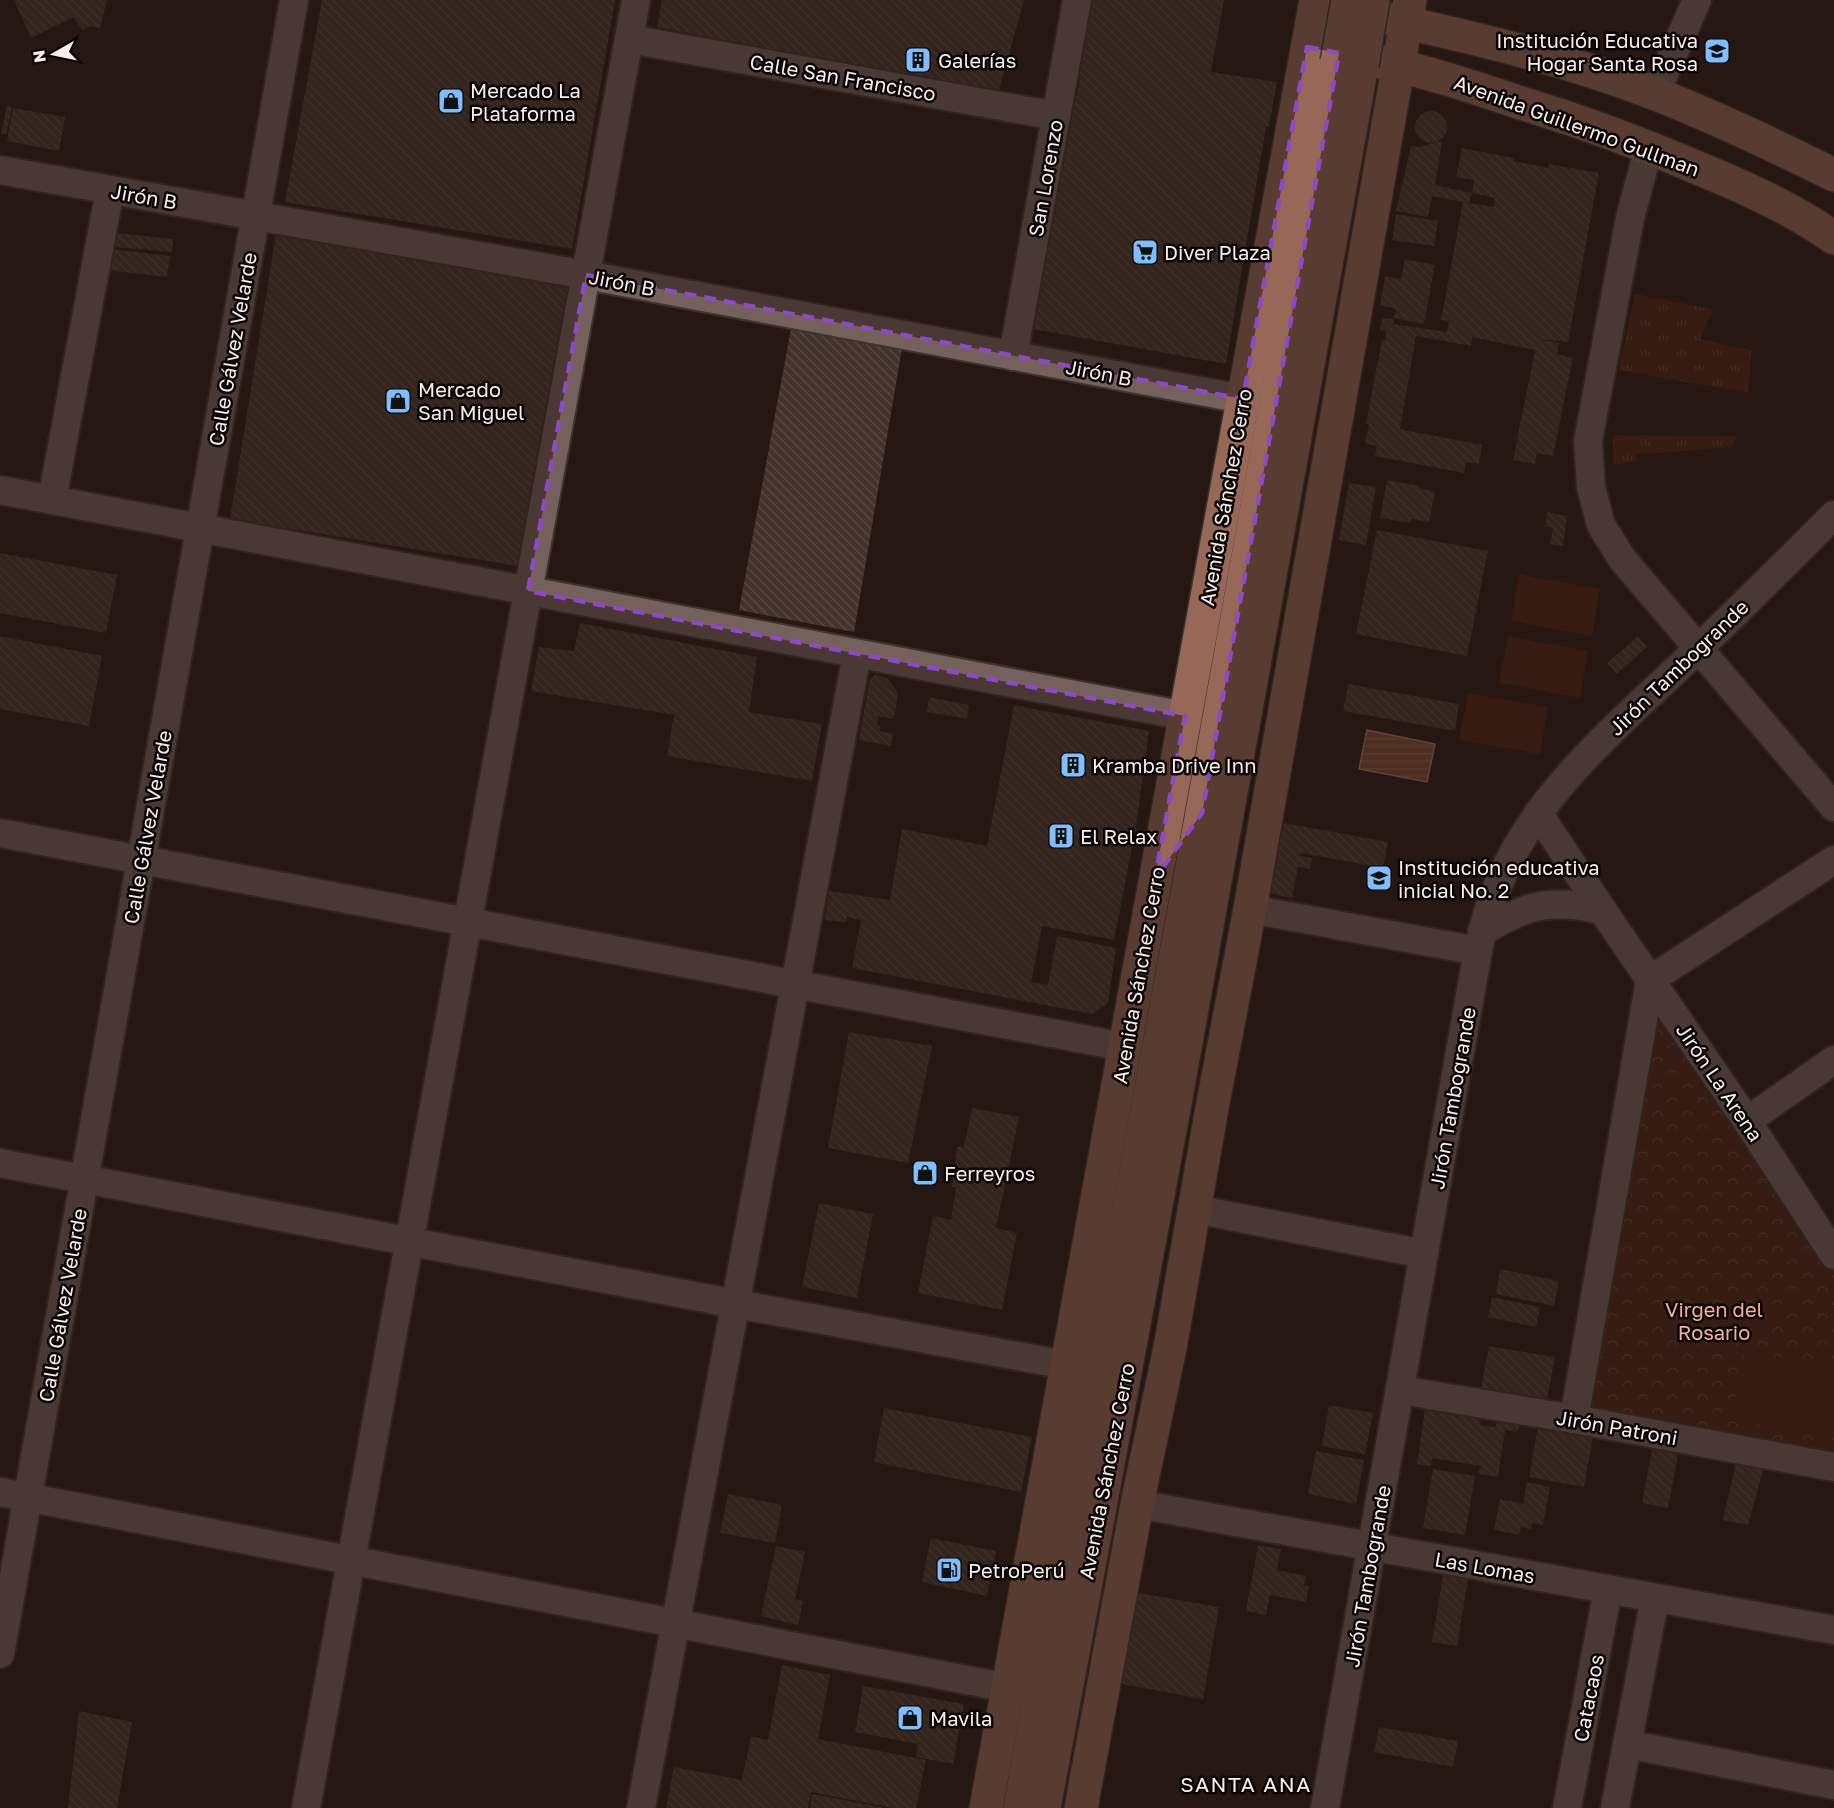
<svg xmlns="http://www.w3.org/2000/svg" width="1834" height="1808" font-family="'Golos Text',sans-serif">
  <defs>
    <pattern id="grass-tufts" width="24" height="20" patternUnits="userSpaceOnUse" patternTransform="scale(1.5)"><rect width="24" height="20" fill="#4a2213"/><path d="M3 7l-1-3M5 7V3M7 7l1-3M15 17l-1-3M17 17v-4M19 17l1-3" fill="none" stroke="#654236"/></pattern>
    <pattern id="park-crowns" width="20" height="18" patternUnits="userSpaceOnUse" patternTransform="scale(1.5)"><rect width="20" height="18" fill="#4a2213"/><path d="M2 6a3 3 0 1 1 6 0M12 15a3 3 0 1 1 6 0" fill="none" stroke="#654236"/></pattern>
    <pattern id="water-rules" width="6" height="5" patternUnits="userSpaceOnUse" patternTransform="scale(1.5)"><rect width="6" height="5" fill="#804936"/><path d="M0 2.5h6" fill="none" stroke="#936453"/></pattern>
    <pattern id="building-back-hatch" width="6" height="6" patternUnits="userSpaceOnUse" patternTransform="scale(1.5)"><rect width="6" height="6" fill="#44332d"/><path d="M-1 5l2 2M0 0l6 6M5-1l2 2" fill="none" stroke="#564741"/></pattern>
  </defs>
  <rect width="100%" height="100%" fill="#261712"/>
  <!-- grass -->
  <g fill="url(#grass-tufts)">
    <polygon points="1635,294 1713,309 1700,339 1752,350 1748,393 1619,370"/>
    <polygon points="1613,436 1613,435 1737,436 1731,447 1636,455 1636,462 1613,465"/>
  </g>
  <!-- park -->
  <polygon fill="url(#park-crowns)" points="1650,980 1834,1255 1834,1467 1574,1419"/>
  <!-- pitch -->
  <g fill="#4a2213">
    <polygon points="1519,574 1600,589 1592,636 1511,621"/>
    <polygon points="1508,636 1588,651 1580,698 1499,683"/>
    <polygon points="1468,693 1548,707 1540,754 1459,740"/>
    <polygon points="1745,1352 1834,1366 1834,1438 1731,1419"/>
  </g>
  <!-- water -->
  <polygon fill="url(#water-rules)" stroke="#a47a6c" stroke-width="1.5" points="1367,730 1435,744 1427,782 1359,769"/>
  <!-- building -->
  <g fill="url(#building-back-hatch)">
    <polygon points="14,0 107,0 100,28 90,26 83,30 73,17 31,38"/>
    <polygon points="322,0 615,0 572,249 285,202"/>
    <polygon points="662,0 1024,0 998,94 657,27"/>
    <polygon points="1088,0 1224,0 1211,72 1277,82 1269,127 1266,127 1226,364 1033,329 1073,96 1077,96 1080,77 1074,75"/>
    <polygon points="7,106 12,107 6,135 1,134"/>
    <polygon points="13,108 65,117 59,151 7,141"/>
    <circle cx="1431" cy="127" r="16"/>
    <polygon points="1442,141 1435,185 1472,193 1469,203 1494,207 1495,198 1472,193 1474,180 1456,177 1462,148 1514,158 1514,161 1548,168 1549,164 1599,173 1568,342 1539,339 1559,343 1557,354 1573,358 1553,456 1537,453 1535,464 1513,460 1535,350 1472,337 1471,346 1416,336 1400,429 1482,445 1479,464 1466,462 1464,473 1375,456 1377,446 1365,443 1369,424 1366,423 1382,340 1385,341 1386,331 1380,330 1382,318 1394,319 1393,324 1447,332 1449,321 1441,320 1463,202 1432,196 1428,217 1396,211 1411,146 1419,147"/>
    <polygon points="1396,214 1438,221 1434,246 1392,240"/>
    <polygon points="117,233 173,239 172,252 115,247"/>
    <polygon points="276,234 568,282 517,566 230,519"/>
    <polygon points="110,249 170,256 167,277 107,270"/>
    <polygon points="1405,259 1435,265 1424,324 1394,318 1396,309 1380,305 1385,276 1401,279"/>
    <polygon points="791,329 902,348 854,632 739,610"/>
    <polygon points="1387,480 1419,486 1419,488 1435,492 1429,522 1411,519 1411,523 1380,518"/>
    <polygon points="1349,483 1376,487 1366,545 1339,540"/>
    <polygon points="1547,512 1567,516 1563,546 1550,544 1553,528 1545,527"/>
    <polygon points="1377,530 1488,551 1467,656 1356,634"/>
    <polygon points="0,553 117,575 106,633 0,613"/>
    <polygon points="580,623 757,657 749,712 822,724 812,781 667,756 674,715 531,691 539,647 574,651"/>
    <polygon points="0,636 102,656 89,726 0,709"/>
    <polygon points="1638,636 1647,647 1617,674 1607,663"/>
    <polygon points="876,674 888,679 898,693 894,719 878,716 877,725 880,726 880,731 893,734 891,746 859,740 870,679"/>
    <polygon points="1348,684 1459,704 1455,731 1343,711"/>
    <polygon points="929,697 969,705 967,719 927,712"/>
    <polygon points="1014,705 1149,731 1136,827 1114,940 1042,926 1031,982 1048,985 1057,936 1116,948 1108,1003 1092,1014 852,968 861,920 847,917 846,922 825,920 829,891 890,900 902,829 987,846"/>
    <polygon points="1284,823 1388,842 1383,868 1301,853 1300,856 1312,858 1310,869 1298,867 1292,898 1269,893"/>
    <polygon points="849,1032 932,1046 908,1163 828,1148"/>
    <polygon points="972,1108 1019,1117 996,1228 1017,1233 1002,1310 918,1293 933,1216 951,1220 956,1187 952,1187 957,1147 964,1147"/>
    <polygon points="819,1203 873,1214 857,1298 802,1287"/>
    <polygon points="1500,1269 1559,1281 1554,1306 1496,1294"/>
    <polygon points="1492,1297 1540,1307 1536,1327 1488,1317"/>
    <polygon points="1489,1346 1555,1357 1547,1400 1481,1388"/>
    <polygon points="1426,1403 1457,1408 1455,1418 1457,1418 1459,1408 1482,1412 1480,1425 1496,1427 1498,1411 1521,1415 1518,1432 1505,1430 1498,1477 1478,1474 1481,1466 1432,1458 1431,1466 1417,1464"/>
    <polygon points="1329,1405 1373,1413 1365,1454 1322,1446"/>
    <polygon points="884,1408 1032,1437 1021,1492 874,1462"/>
    <polygon points="1539,1421 1594,1431 1584,1487 1529,1477"/>
    <polygon points="1653,1445 1679,1450 1668,1508 1642,1503"/>
    <polygon points="1316,1451 1364,1460 1356,1504 1308,1494"/>
    <polygon points="1737,1458 1765,1463 1748,1525 1723,1520"/>
    <polygon points="1433,1469 1475,1476 1465,1535 1423,1528"/>
    <polygon points="1527,1482 1550,1487 1543,1525 1532,1523 1531,1529 1521,1527 1519,1535 1494,1530 1500,1499 1523,1504"/>
    <polygon points="728,1494 782,1505 775,1543 720,1533"/>
    <polygon points="931,1538 996,1551 987,1596 922,1582"/>
    <polygon points="1258,1545 1281,1549 1277,1570 1306,1576 1304,1585 1309,1586 1306,1602 1270,1595 1266,1615 1246,1611"/>
    <polygon points="776,1546 805,1552 795,1599 803,1601 798,1625 761,1616"/>
    <polygon points="1444,1570 1469,1574 1457,1646 1432,1642"/>
    <polygon points="1127,1591 1219,1607 1203,1699 1111,1682"/>
    <polygon points="782,1665 830,1675 818,1739 926,1760 916,1808 893,1808 811,1792 808,1808 666,1808 674,1767 742,1780 751,1736 768,1740"/>
    <polygon points="863,1686 964,1704 953,1764 916,1757 918,1744 855,1732"/>
    <polygon points="79,1711 132,1722 117,1808 68,1808"/>
    <polygon points="1379,1727 1458,1741 1453,1767 1374,1752"/>
    <polygon points="812,1794 881,1807 881,1808 810,1808"/>
  </g>
  <g fill="none" stroke-linecap="round" stroke-linejoin="round">
    <!-- minor casing -->
    <g stroke="#3d3330" stroke-width="32">
      <g id="minor">
        <polyline points="629,39 1056,116"/>
        <polyline points="1655,94 1697,0"/>
        <polyline points="1649,147 1630,218 1588,441 1591,487 1601,525 1623,560 1834,807"/>
        <polyline points="0,170 586,275 1243,399"/>
        <polyline points="1013,356 1077,0"/>
        <polyline points="0,490 1185,716"/>
        <polyline points="52,500 110,190"/>
        <polyline points="1538,813 1603,911 1747,1121 1834,1255"/>
        <polyline points="0,833 1125,1047"/>
        <polyline points="1250,909 1478,951"/>
        <path d="M1482 932C1524 905 1554 897 1603 911"/>
        <polyline points="1747,1121 1834,1060"/>
        <polyline points="0,1163 736,1304 1066,1365"/>
        <polyline points="1194,1209 1424,1254"/>
        <polyline points="1400,1390 1574,1419 1834,1467"/>
        <polyline points="1574,1419 1650,980 1834,860"/>
        <polyline points="0,1492 1008,1688"/>
        <polyline points="1137,1504 1834,1630"/>
        <polyline points="0,1654 294,0"/>
        <polyline points="1627,1744 1834,1785"/>
        <polyline points="306,1808 636,0"/>
        <polyline points="641,1808 857,654"/>
        <path d="M1325 1808 1478 951C1504 814 1604 740 1698 649 1744 605 1789 560 1834 515"/>
        <polyline points="1567,1808 1608,1589"/>
        <polyline points="1615,1808 1655,1598"/>
      </g>
    </g>
    <!-- major casing -->
    <g stroke="#3d3330" stroke-width="36">
      <g id="major">
        <path d="M1384 18C1476 38 1568 60 1656 94 1717 118 1776 146 1834 175"/>
        <path d="M1376 61C1426 71 1473 87 1521 103 1584 122 1645 145 1705 171 1749 189 1795 210 1834 238"/>
        <polyline points="986,1808 1316,0"/>
        <polyline points="1020,1808 1065,1554 1202,813 1337,62"/>
        <polyline points="1044,1808 1175,1103 1362,65"/>
        <polyline points="1081,1808 1137,1504 1170,1348 1212,1108 1250,909 1410,0"/>
      </g>
    </g>
    <!-- minor -->
    <use href="#minor" stroke="#74615b" stroke-width="28"/>
    <!-- major -->
    <use href="#major" stroke="#976858" stroke-width="33"/>
    <!-- major-bridge casing -->
    <g stroke="#3d3330" stroke-width="36" stroke-linecap="butt">
      <g id="major-bridge">
        <polyline points="1337,62 1348,0"/>
        <polyline points="1362,65 1373,0"/>
      </g>
    </g>
    <!-- major-bridge -->
    <use href="#major-bridge" stroke="#976858" stroke-width="33"/>
  </g>
  <!-- marked area -->
  <path d="M0 0H1834V1808H0ZM1307 47 1339 53 1202 813 1155 878 1185 716 528 591 586 275 1243 399Z" fill="#261712" fill-opacity=".55" fill-rule="evenodd"/>
  <path fill="none" stroke="#8e49c5" stroke-width="4.5" stroke-dasharray="12 8" stroke-linejoin="round" d="M1307 47 1339 53 1202 813 1155 878 1185 716 528 591 586 275 1243 399Z"/>
  <!-- icons -->
  <defs>
    <g id="school-square" transform="scale(1.35)"><rect x="-9" y="-9" width="18" height="18" rx="4" fill="#81bdfa" stroke="#0a0504"/><path d="M0-5L7-2L0 1L-7-2ZM-4 1L0 2.5L4 1V4Q0 6-4 4Z" fill="#111"/></g>
    <g id="building-square" transform="scale(1.35)"><rect x="-9" y="-9" width="18" height="18" rx="4" fill="#81bdfa" stroke="#0a0504"/><path d="M-4-6H4V6H1V3H-1V6H-4ZM-2.5-4.3h1.7v1.8h-1.7ZM.8-4.3h1.7v1.8H.8ZM-2.5-1h1.7V.8h-1.7ZM.8-1h1.7V.8H.8Z" fill="#111"/></g>
    <g id="shop-square" transform="scale(1.35)"><rect x="-9" y="-9" width="18" height="18" rx="4" fill="#81bdfa" stroke="#0a0504"/><path d="M-5-2.5h2.3a2.7 3.5 0 0 1 5.4 0H5L5.5 6h-11ZM-1.5-2.5h3a1.5 2.3 0 0 0-3 0Z" fill="#111"/></g>
    <g id="supermarket-square" transform="scale(1.35)"><rect x="-9" y="-9" width="18" height="18" rx="4" fill="#81bdfa" stroke="#0a0504"/><path d="M-6-5.5h2.5l.6 2H6L4.5 2H-2.5L-4.4-4H-6ZM-1.5 3.2a1.3 1.3 0 1 0 .1 0ZM3 3.2a1.3 1.3 0 1 0 .1 0Z" fill="#111"/></g>
    <g id="fuel-square" transform="scale(1.35)"><rect x="-9" y="-9" width="18" height="18" rx="4" fill="#81bdfa" stroke="#0a0504"/><path d="M-5.5-6h7V0h2V4h1.3V-2.5L3-4.5l.8-.8L6-3V5H2.5V1h-1V6h-7ZM-4.2-4.7v3.2H.2V-4.7Z" fill="#111"/></g>
  </defs>
  <g fill-rule="evenodd">
    <use href="#school-square" x="1717" y="51"/>
    <use href="#building-square" x="918" y="60"/>
    <use href="#shop-square" x="451" y="101"/>
    <use href="#supermarket-square" x="1145" y="252"/>
    <use href="#shop-square" x="398" y="401"/>
    <use href="#building-square" x="1073" y="765"/>
    <use href="#building-square" x="1061" y="836"/>
    <use href="#school-square" x="1379" y="878"/>
    <use href="#shop-square" x="925" y="1173"/>
    <use href="#fuel-square" x="949" y="1570"/>
    <use href="#shop-square" x="910" y="1718"/>
  </g>
  <g text-anchor="middle" dominant-baseline="central" stroke-width="5" stroke-linejoin="round" paint-order="stroke">
    <!-- poi labels -->
    <g font-size="20" fill="#f9eeea" stroke="#0a0504" text-anchor="start">
      <text x="1698" y="40" text-anchor="end">Institución Educativa<tspan x="1698" dy="23">Hogar Santa Rosa</tspan></text>
      <text x="938" y="60">Galerías</text>
      <text x="470" y="90">Mercado La<tspan x="470" dy="23">Plataforma</tspan></text>
      <text x="1164" y="252">Diver Plaza</text>
      <text x="418" y="389">Mercado<tspan x="418" dy="23">San Miguel</tspan></text>
      <text x="1092" y="765">Kramba Drive Inn</text>
      <text x="1080" y="836">El Relax</text>
      <text x="1398" y="867">Institución educativa<tspan x="1398" dy="23">inicial No. 2</tspan></text>
      <text x="944" y="1173">Ferreyros</text>
      <text x="968" y="1570">PetroPerú</text>
      <text x="930" y="1718">Mavila</text>
    </g>
    <!-- street labels -->
    <g font-size="20" fill="#f9eeea" stroke="#0a0504">
      <text transform="translate(843 77) rotate(10)">Calle San Francisco</text>
      <text transform="translate(1577 125) rotate(20)">Avenida Guillermo Gullman</text>
      <text transform="translate(1045 178) rotate(-80)">San Lorenzo</text>
      <text transform="translate(144 196) rotate(10)">Jirón B</text>
      <text transform="translate(622 282) rotate(11)">Jirón B</text>
      <text transform="translate(232 349) rotate(-80)">Calle Gálvez Velarde</text>
      <text transform="translate(1099 372) rotate(11)">Jirón B</text>
      <text transform="translate(1225 497) rotate(-80)">Avenida Sánchez Cerro</text>
      <text transform="translate(1678 667) rotate(-44)">Jirón Tambogrande</text>
      <text transform="translate(147 827) rotate(-80)">Calle Gálvez Velarde</text>
      <text transform="translate(1138 975) rotate(-80)">Avenida Sánchez Cerro</text>
      <text transform="translate(1720 1082) rotate(56)">Jirón La Arena</text>
      <text transform="translate(1452 1098) rotate(-80)">Jirón Tambogrande</text>
      <text transform="translate(62 1305) rotate(-80)">Calle Gálvez Velarde</text>
      <text transform="translate(1617 1427) rotate(10)">Jirón Patroni</text>
      <text transform="translate(1106 1471) rotate(-79)">Avenida Sánchez Cerro</text>
      <text transform="translate(1485 1567) rotate(10)">Las Lomas</text>
      <text transform="translate(1367 1576) rotate(-80)">Jirón Tambogrande</text>
      <text transform="translate(1588 1698) rotate(-79)">Catacaos</text>
    </g>
    <!-- park labels -->
    <g font-size="20" fill="#f9b39a" stroke="#0a0504">
      <text x="1714" y="1309">Virgen del<tspan x="1714" dy="23">Rosario</tspan></text>
    </g>
    <!-- neighbourhood labels -->
    <g font-size="21" letter-spacing="1.5" fill="#f9eeea" stroke="#0a0504">
      <text x="1246" y="1784">SANTA ANA</text>
    </g>
  </g>
  <!-- north arrow -->
  <g transform="translate(54 54) rotate(261)" stroke="#0a0504" stroke-width="4.5" paint-order="stroke">
  <path d="M0-4.5L10 22L0 15L-10 22Z" fill="#f9eeea"/>
  <text y="-9" font-size="16" font-weight="bold" text-anchor="middle" fill="#f9eeea">N</text>
  </g>
</svg>
